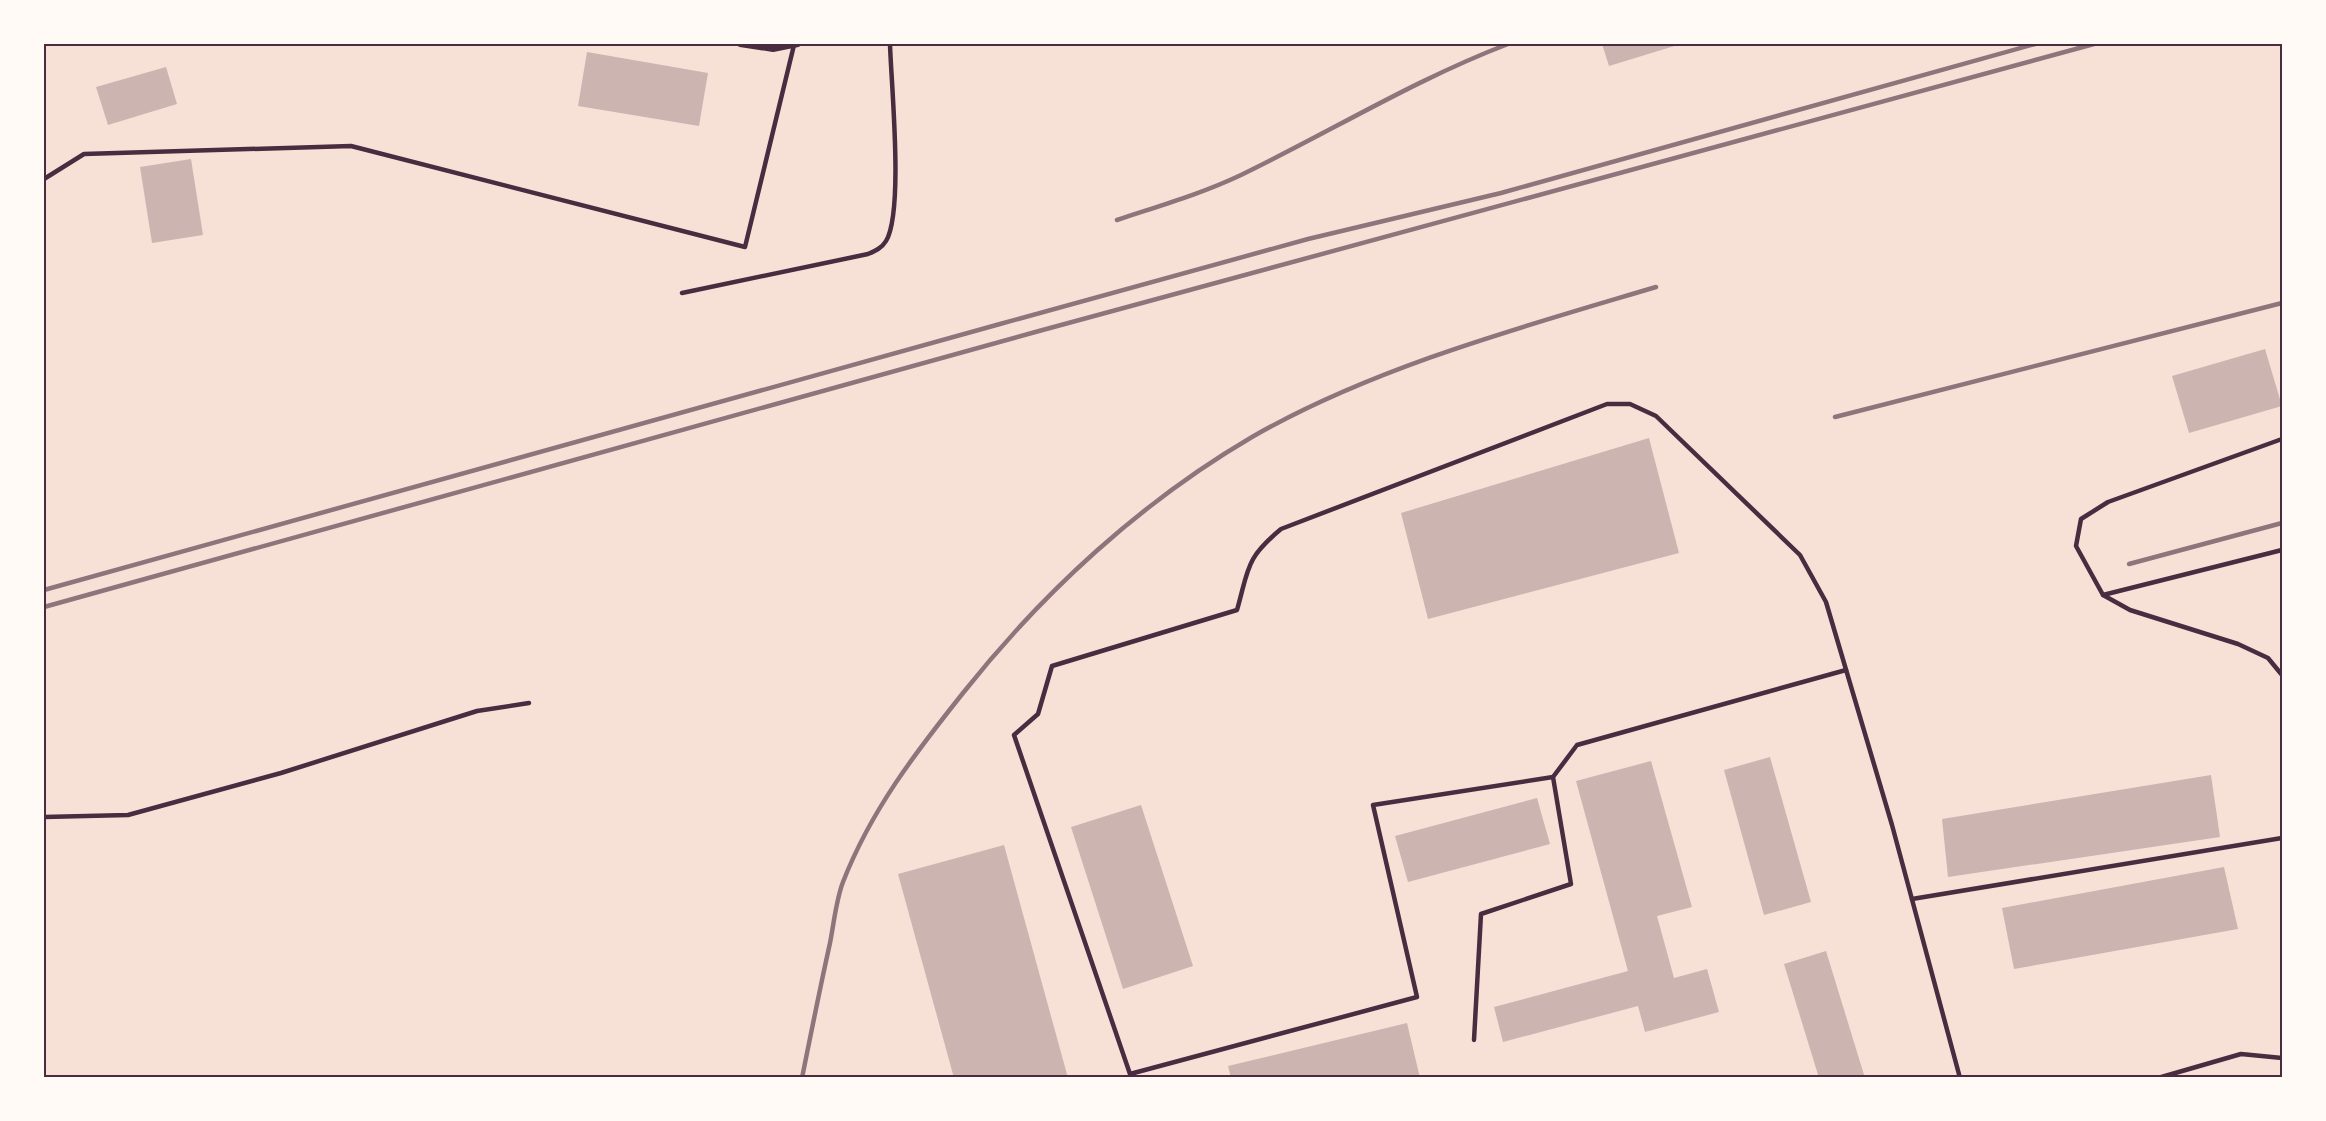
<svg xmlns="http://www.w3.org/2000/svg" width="2326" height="1121" font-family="'Work Sans',sans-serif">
  <rect width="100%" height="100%" fill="#f7e1d7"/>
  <!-- building -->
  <g fill="#ccb4b1">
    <polygon points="1602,44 1681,44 1609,66"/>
    <polygon points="587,52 708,73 699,126 578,106"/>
    <polygon points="166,67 177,104 108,125 96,87"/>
    <polygon points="191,159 203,235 152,243 140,167"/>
    <polygon points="2265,349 2282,406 2189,433 2172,376"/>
    <polygon points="1649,438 1679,553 1428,619 1401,513"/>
    <polygon points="1770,757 1811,902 1764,915 1724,770"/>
    <polygon points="1651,761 1692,907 1657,916 1674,978 1707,969 1719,1012 1645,1032 1638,1006 1503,1042 1494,1007 1628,971 1576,781"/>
    <polygon points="2211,775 2220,837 1948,877 1942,819"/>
    <polygon points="1537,798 1550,844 1408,882 1395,836"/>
    <polygon points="1141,805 1193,966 1123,989 1071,827"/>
    <polygon points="1004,845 1068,1078 954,1078 898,874"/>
    <polygon points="2224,867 2238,929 2014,969 2002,908"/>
    <polygon points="1826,951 1865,1078 1819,1078 1784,964"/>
    <polygon points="1407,1023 1420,1078 1231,1078 1228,1066"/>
  </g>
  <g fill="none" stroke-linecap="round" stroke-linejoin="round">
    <!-- service -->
    <g stroke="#4a2c40" stroke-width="4.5">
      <polyline points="44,179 84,154 351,146 745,247 794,45"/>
      <path d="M682 293 868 254C875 251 882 248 886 241 904 211 891 83 890 44"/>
      <polyline points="2282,439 2108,502 2081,519 2076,546 2103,595 2130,610 2238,644 2268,658 2282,675"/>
      <polyline points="2103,595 2282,550"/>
      <path d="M1553 777 1373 805 1417 997 1130 1074 1014 735 1038 714 1052 666 1237 610C1249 568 1245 559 1281 529L1607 404H1630L1656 416 1800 555 1826 602 1892 825 1960 1078"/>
      <polyline points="44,817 128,815 281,773 477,711 529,703"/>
      <polyline points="1912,899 2282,838"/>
      <polyline points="1474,1040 1481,914 1571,884 1553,777 1577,745 1846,670"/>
      <polyline points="2158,1078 2241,1054 2282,1058"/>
    </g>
    <!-- minor -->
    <polyline stroke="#4a2c40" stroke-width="6" points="740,44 773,49 798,44"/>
    <!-- rail -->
    <g stroke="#8f747c" stroke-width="4.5">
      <path d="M1117 220C1159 206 1201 194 1241 175 1330 132 1416 79 1508 44"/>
      <polyline points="1835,417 2282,303"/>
      <polyline points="2129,564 2282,523"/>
      <polyline points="44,590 1000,324 1308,239 1501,193 2035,44"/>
      <polyline points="44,607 1039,331 2094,44"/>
      <path d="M802 1078C811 1033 820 988 830 943 834 923 836 900 843 882 871 810 916 752 963 693 1043 592 1141 502 1252 437 1374 367 1522 327 1656 287"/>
    </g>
  </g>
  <!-- border -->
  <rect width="2326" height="1121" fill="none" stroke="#fffaf5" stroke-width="90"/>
  <rect x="45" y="45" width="2236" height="1031" fill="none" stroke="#4a2c40" stroke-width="2"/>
</svg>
